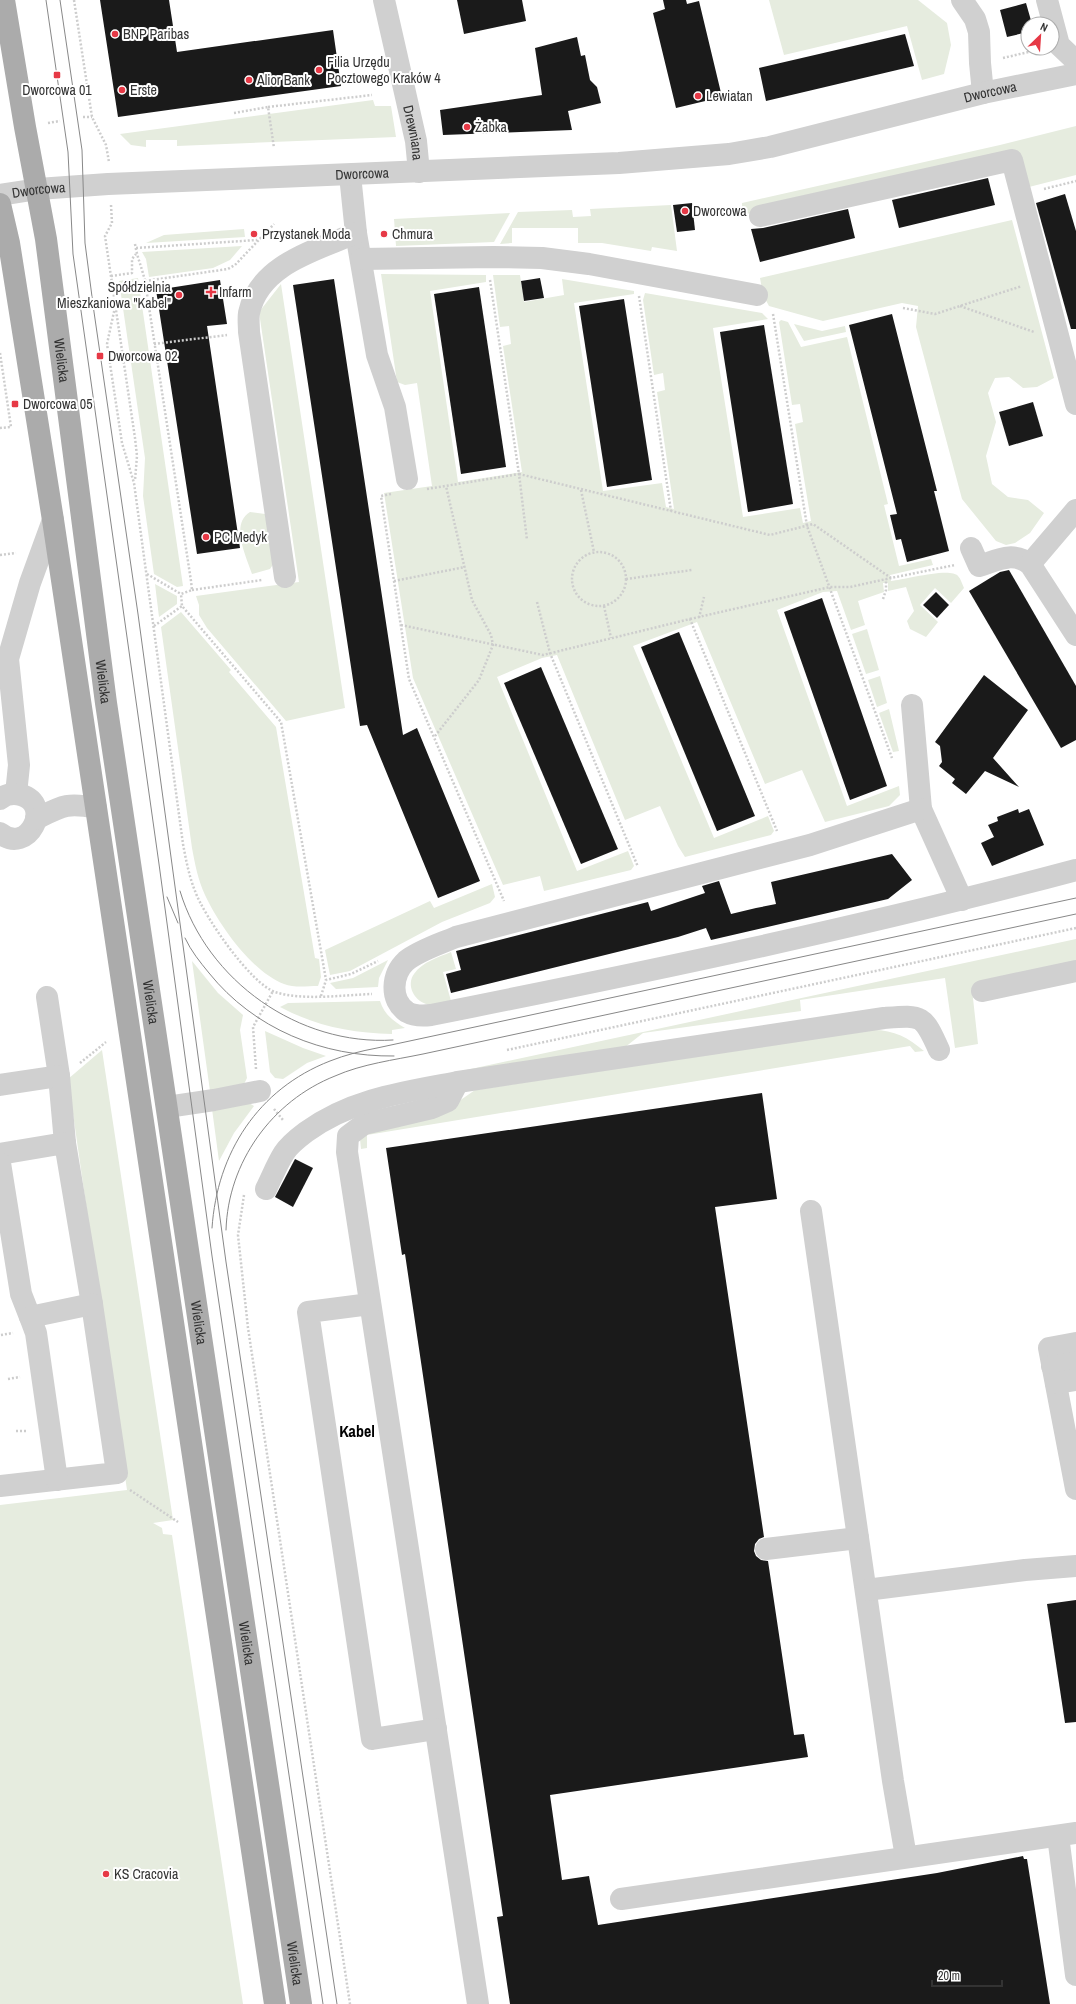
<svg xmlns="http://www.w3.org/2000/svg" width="1076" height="2004" font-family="'Archivo Narrow',sans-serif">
  <rect width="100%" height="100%" fill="#fff"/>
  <!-- green -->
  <g fill="#e6ecdf">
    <polygon points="769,0 918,0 947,23 951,45 944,74 922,80 907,26 784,55"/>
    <polygon points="373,100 375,106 391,106 396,137 177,146 177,140 146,140 146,147 131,145 120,134"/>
    <polygon points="1076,126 1076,175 1029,187 1017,151 742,215 742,203 1000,145"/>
    <polygon points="671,205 677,251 652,247 651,251 602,243 578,243 578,228 512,228 512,243 500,244 518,212 572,210 573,217 591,216 590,209"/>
    <polygon points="510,213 494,242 396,246 394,219"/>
    <polygon points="1012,220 1054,378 1037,387 1023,388 1009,377 995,378 988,393 996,422 986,456 992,484 1008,497 1028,500 1044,513 1030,533 1015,543 1006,545 996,541 962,499 916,327 918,306 902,303 823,321 769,306 763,295 760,278"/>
    <polygon points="244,229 245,237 146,243 164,235"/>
    <polygon points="242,246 230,260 213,268 149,277 146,259 142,252"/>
    <path d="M381 274 486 275V282L430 291 458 482 522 472 503 346 511 344 509 326 500 327 493 275H520L524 302 564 295 562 279 634 291V294L574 303 603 491 662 483 666 507 674 509 657 392 665 390 663 373 654 375 643 300 645 293 762 313 768 319 713 328 743 517 800 508 803 523 811 521 795 424 803 422 800 404 792 405 779 322 781 320 788 322 801 347 847 337 888 504 884 505 899 566 931 559 933 565 890 575 891 581C904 580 950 567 958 576 961 579 962 584 964 588L951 603 935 588 920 605 938 622 926 637 910 629 907 621 914 611 906 587 888 591V583H883L884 592 858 601 865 625 851 630 837 591 823 592 777 610 847 806 899 786 900 795 889 806 825 822 802 770 765 784 697 622 633 646 714 838 768 816 774 831 771 835 685 857 678 846 660 806 625 820 557 655 542 658 497 677 577 871 628 851 634 866 631 870 544 891 540 876 503 885 413 678 384 493 432 486 417 383 405 385 397 382Z"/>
    <polygon points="138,278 183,586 177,587 154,574 143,496 145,458 119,281"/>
    <polygon points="281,284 345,708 286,721 207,628 199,615 199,605 196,596 299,582 259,312"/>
    <polygon points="794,324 822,331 845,326 846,332 804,341"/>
    <path d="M250 512 265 514 274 563 270 569 252 574C246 556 230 524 250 512Z"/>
    <polygon points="155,584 177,596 177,604 159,617"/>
    <path d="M181 612 231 670 229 672 276 727 315 958 319 959 321 977 318 986C307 986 294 988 284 984 252 972 219 925 205 895 198 880 195 864 192 848L161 627Z"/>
    <polygon points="867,629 879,670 866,674 852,634"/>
    <polygon points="880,676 887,703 877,707 868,680"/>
    <polygon points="889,709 899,751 893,752 879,713"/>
    <polygon points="492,884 495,897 490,903 442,922 350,971 330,975 325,950 430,901 434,908"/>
    <polygon points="1076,939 1076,963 972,989 978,1044 955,1048 945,978 800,1000 801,1011 643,1033 624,1048 429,1078"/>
    <path d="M451 952 456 969 443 972 451 1001C443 1002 434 1006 426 1004 414 1000 406 985 414 974 422 962 439 957 451 952Z"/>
    <polygon points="388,960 379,978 378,987 336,989 330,983 353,978"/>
    <polygon points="192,961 218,993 243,1015 240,1030 247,1078 244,1084 210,1091"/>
    <path d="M380 1001C384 1014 393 1021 405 1028L392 1030V1034C351 1033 316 1026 280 1007L288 1003Z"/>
    <path d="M870 1030C892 1029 908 1037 924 1051L915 1052 910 1046 367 1135V1148L361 1149 360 1139 365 1131 452 1106 475 1090Z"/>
    <polygon points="265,1031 303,1048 326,1056 307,1063 283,1079 275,1078 270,1072"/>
    <polygon points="102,1050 173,1520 153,1523 162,1528 163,1534 172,1535 243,2004 0,2004 0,1505 127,1490 68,1079"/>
    <polygon points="249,1103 254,1106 234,1133 219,1161 212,1109"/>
  </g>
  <!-- building -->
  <g fill="#1a1a1a">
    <polygon points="100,0 169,0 177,52 333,30 341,86 118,117"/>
    <polygon points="457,0 522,0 526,21 464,34"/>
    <polygon points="663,0 686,0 687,4 699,1 722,97 676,108 653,13 665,9"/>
    <polygon points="1026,3 1032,24 1028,24 1028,32 1007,37 1000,10"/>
    <polygon points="905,34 914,66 766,101 759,68"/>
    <polygon points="577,37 581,56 585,55 590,80 597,87 601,103 568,111 572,130 443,135 440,110 542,95 535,48"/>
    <polygon points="988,178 995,205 899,228 892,200"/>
    <polygon points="1065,194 1076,231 1076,329 1071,329 1036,203"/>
    <polygon points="692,203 695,230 677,232 673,205"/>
    <polygon points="848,209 855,238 760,262 751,229 763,228"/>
    <polygon points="540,278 544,298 524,301 521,281"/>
    <polygon points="334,279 403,735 417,728 480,881 438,898 367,725 360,726 293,285"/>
    <polygon points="220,280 227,324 207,326 240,548 197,554 156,290"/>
    <polygon points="479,287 506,467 461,474 434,294"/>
    <polygon points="624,299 652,480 607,487 579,306"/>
    <polygon points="892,314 937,491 934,491 949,551 907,562 901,539 896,540 890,515 897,514 849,325"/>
    <polygon points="764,325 793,504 748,512 720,332"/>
    <polygon points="1033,402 1043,436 1009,446 999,412"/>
    <polygon points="1009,570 1076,686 1076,740 1061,748 969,591 1000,572"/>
    <polygon points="936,592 949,605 937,618 923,605"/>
    <polygon points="822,598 887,786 850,800 784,612"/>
    <polygon points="679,632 755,816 717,831 641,647"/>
    <polygon points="541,667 618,849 581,864 504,683"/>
    <polygon points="984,675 1028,710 993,758 1019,787 985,771 966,794 952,783 955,779 939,766 942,762 940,746 935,742"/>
    <polygon points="1018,809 1019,813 1029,809 1044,845 992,866 981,843 994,837 988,825 998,821 997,817"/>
    <polygon points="892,854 912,880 888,899 711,940 706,928 678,937 451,993 446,974 461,970 456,951 648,902 651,911 705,893 702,886 719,881 731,914 756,908 776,904 771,882"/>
    <polygon points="762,1093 777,1199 715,1207 764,1537 759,1539 755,1544 754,1551 756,1556 761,1560 768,1561 794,1735 804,1734 808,1757 550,1795 562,1880 589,1876 598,1925 937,1873 1023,1856 1024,1859 1027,1859 1050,2004 510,2004 497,1917 503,1916 405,1254 402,1255 386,1148"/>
    <polygon points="295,1159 313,1168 293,1207 275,1197"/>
    <polygon points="1076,1600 1076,1722 1065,1723 1047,1604"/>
  </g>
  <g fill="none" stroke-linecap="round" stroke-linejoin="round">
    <!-- path -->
    <g stroke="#cdcdcd" stroke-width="2.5" stroke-dasharray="2 2" stroke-linecap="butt">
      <polyline points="74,0 92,117 106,145 109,162"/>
      <polyline points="1003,58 1037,50"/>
      <polyline points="268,107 372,95"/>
      <polyline points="234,113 268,107 274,148"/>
      <polyline points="83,117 92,117"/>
      <polyline points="48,123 60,121"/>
      <polyline points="1044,189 1076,181"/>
      <polyline points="111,205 112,223 105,236 135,438 137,456 135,480"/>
      <path d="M135 244C137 257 142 268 145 281L191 581 192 590 181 594 182 606 281 722 326 980"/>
      <polyline points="136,248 257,240"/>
      <polyline points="111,276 132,273 132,259 136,254"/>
      <polyline points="490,280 519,474 770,535 813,524 891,578 955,565"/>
      <polyline points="145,281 228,269 235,265 274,224"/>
      <polyline points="639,296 671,511"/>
      <polyline points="960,306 1034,332"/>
      <path d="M115 307 107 344 122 443 134 483 183 844C186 860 189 876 195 891 204 916 250 983 275 992 303 1001 343 995 372 994"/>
      <polyline points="903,308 935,314 1022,286"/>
      <polyline points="773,314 807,526 892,758"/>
      <polyline points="154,344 227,335"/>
      <polyline points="0,353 11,427 0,428"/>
      <polyline points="427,489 519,474 527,540"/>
      <polyline points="581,490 594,552"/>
      <polyline points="391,494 381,496 409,679 504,901"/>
      <circle cx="599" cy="579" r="27"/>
      <polyline points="0,555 16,553"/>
      <polyline points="147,574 181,594"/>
      <polyline points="626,579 692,570"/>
      <polyline points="394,581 465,567"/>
      <polyline points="192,590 262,580"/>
      <polyline points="883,599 886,590 886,579"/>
      <polyline points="537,602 550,653 638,867"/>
      <polyline points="604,606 611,638"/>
      <polyline points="699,618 704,597"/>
      <polyline points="690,619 830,587 850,587 891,578"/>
      <polyline points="401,625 543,655 690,619 777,831"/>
      <polyline points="154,626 182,606"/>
      <polyline points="435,736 479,680 493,645 491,635 472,600 446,486"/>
      <polyline points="321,996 326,980 351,974 378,961"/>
      <polyline points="507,1050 1076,928"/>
      <polyline points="80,1063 106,1042"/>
      <polyline points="256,1069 253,1027 273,991"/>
      <polyline points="274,1109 283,1120"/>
      <polyline points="244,1195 238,1235 248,1328 350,2004"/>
      <polyline points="1,1335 13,1333"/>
      <polyline points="8,1379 20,1377"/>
      <polyline points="16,1431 28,1431"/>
      <polyline points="130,1490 178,1522"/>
    </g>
    <!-- minor -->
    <g stroke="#d0d0d0" stroke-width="22">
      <path id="s1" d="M384 0 416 141 419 172"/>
      <polyline points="962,0 975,19 979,32 980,63 983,93"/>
      <polyline points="1047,0 1059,45 1076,61"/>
      <polyline points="350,175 356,233 377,355 395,407 407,479"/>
      <path id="s2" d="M0 195 38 189 108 184 619 163 729 154 770 147 983 93 1076 74"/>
      <polyline points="760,216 1012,160 1076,404"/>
      <polyline points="361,259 493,257 542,258 589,264 757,295"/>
      <path d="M971 548 979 566C998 560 1012 551 1030 564L1076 635"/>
      <polyline points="1030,564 1076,510"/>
      <path d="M285 577 249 332C249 326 248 319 249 313 259 264 317 250 356 233"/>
      <polyline points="912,705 921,809 962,900"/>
      <polyline points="16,794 19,765 8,659 30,583 53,520"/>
      <path d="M0 799C6 794 13 793 21 795 54 804 28 856 0 833"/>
      <path d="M921 809 810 845 456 937C440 944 420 950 406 961 392 974 389 1000 407 1012 414 1016 423 1016 431 1015 647 972 863 927 1076 870"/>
      <path d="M36 819C62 806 67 802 96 808"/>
      <polyline points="982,991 1076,971"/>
      <polyline points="47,997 59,1076 65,1143"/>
      <polyline points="458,1082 448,1101 432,1108 364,1124 348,1136 347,1152 478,2004"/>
      <polyline points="0,1085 59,1076"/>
      <polyline points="167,1107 214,1100 260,1091"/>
      <polyline points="0,1154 65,1143 92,1304 117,1473 0,1486"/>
      <polyline points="0,1163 21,1294 30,1317"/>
      <path d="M266 1189C272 1177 277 1164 284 1153 289 1145 298 1138 306 1132 351 1099 404 1092 458 1082L884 1018C922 1015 923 1014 939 1050"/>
      <polyline points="811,1211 893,1781 906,1857"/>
      <polyline points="370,1304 308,1312 372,1739 436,1729"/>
      <polyline points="1076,1343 1049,1348 1076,1489"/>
      <polyline points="1052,1366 1076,1362"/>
      <polyline points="1056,1383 1076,1380"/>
      <polyline points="57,1480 36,1333 30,1317 92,1304"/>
      <polyline points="766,1549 858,1538"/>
      <polyline points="866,1590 1025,1570 1076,1566"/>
      <polyline points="1058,1836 1076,1975"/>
      <polyline points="621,1899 1076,1833"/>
    </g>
    <!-- major -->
    <g stroke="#ababab" stroke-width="22">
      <path id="s3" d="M4 0 25 127 46 239 106 703 301 2004"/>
      <polyline points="0,204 9,243 53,520 275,2004"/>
    </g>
    <!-- tram -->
    <g stroke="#888" stroke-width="1">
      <polyline points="46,0 68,152 73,254 159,864 212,1256 323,2004"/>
      <polyline points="60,0 82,150 85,243 94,312 138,614 226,1262 337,2004"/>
      <path d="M180 891C207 981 299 1046 393 1040"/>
      <polyline points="167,897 178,923"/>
      <path d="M185 938C191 951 200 962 209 973 254 1029 323 1057 394 1056"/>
      <path d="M212 1228C217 1153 258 1089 330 1061 345 1055 361 1051 377 1048L1076 898"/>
      <path d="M226 1230C228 1162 272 1101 335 1076 362 1064 394 1060 423 1054L1076 914"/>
    </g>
  </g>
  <!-- markers -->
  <g fill="#e63946" stroke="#fff" stroke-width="1.5">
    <circle cx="115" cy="34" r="4"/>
    <circle cx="319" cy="70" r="4"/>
    <rect x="53" y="71" width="8" height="8" rx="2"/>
    <circle cx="249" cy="80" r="4"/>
    <circle cx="122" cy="90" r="4"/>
    <circle cx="698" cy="96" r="4"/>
    <circle cx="467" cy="127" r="4"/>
    <circle cx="685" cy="211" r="4"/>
    <circle cx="254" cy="234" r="4"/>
    <circle cx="384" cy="234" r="4"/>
    <path d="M209 286h4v4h4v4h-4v4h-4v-4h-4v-4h4z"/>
    <circle cx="179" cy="295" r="4"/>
    <rect x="96" y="352" width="8" height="8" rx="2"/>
    <rect x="11" y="400" width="8" height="8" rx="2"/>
    <circle cx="206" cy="537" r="4"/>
    <circle cx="106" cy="1874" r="4"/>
  </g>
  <g text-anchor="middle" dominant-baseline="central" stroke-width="4" stroke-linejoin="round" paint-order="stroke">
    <!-- poi labels -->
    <g font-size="14" fill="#333" stroke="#fff" text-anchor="start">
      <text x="123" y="34">BNP Paribas</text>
      <text x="327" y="62">Filia Urzędu<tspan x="327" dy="16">Pocztowego Kraków 4</tspan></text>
      <text x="257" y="80">Alior Bank</text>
      <text x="57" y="90" text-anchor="middle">Dworcowa 01</text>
      <text x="130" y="90">Erste</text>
      <text x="706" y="96">Lewiatan</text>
      <text x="475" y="127">Żabka</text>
      <text x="693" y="211">Dworcowa</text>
      <text x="262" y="234">Przystanek Moda</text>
      <text x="392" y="234">Chmura</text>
      <text x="171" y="287" text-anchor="end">Spółdzielnia<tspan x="171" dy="16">Mieszkaniowa "Kabel"</tspan></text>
      <text x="219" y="292">Infarm</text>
      <text x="108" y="356">Dworcowa 02</text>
      <text x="23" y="404">Dworcowa 05</text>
      <text x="214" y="537">PC Medyk</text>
      <text x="114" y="1874">KS Cracovia</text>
    </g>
    <!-- street labels -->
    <g font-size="14" fill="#333" stroke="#fff">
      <text stroke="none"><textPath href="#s2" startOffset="999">Dworcowa</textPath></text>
      <text stroke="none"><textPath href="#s1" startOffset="136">Drewniana</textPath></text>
      <text stroke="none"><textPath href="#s2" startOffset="363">Dworcowa</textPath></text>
      <text stroke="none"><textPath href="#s2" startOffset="39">Dworcowa</textPath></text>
      <text stroke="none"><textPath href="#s3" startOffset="365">Wielicka</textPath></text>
      <text stroke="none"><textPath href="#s3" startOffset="689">Wielicka</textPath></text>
      <text stroke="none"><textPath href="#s3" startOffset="1013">Wielicka</textPath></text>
      <text stroke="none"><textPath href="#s3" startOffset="1337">Wielicka</textPath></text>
      <text stroke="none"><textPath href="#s3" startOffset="1661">Wielicka</textPath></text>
      <text stroke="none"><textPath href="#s3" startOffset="1985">Wielicka</textPath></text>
    </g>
    <!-- quarter labels -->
    <g font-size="16" font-weight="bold" fill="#000" stroke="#fff">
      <text x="357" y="1431">Kabel</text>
    </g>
  </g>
  <!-- north arrow -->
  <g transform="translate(1040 36) rotate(25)"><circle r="19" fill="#ffffff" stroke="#adadad"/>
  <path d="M0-3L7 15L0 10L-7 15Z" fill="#e63946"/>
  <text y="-6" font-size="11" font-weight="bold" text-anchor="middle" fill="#333333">N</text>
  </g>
  <!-- scale -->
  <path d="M932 1980v6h70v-6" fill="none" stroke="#333333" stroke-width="2"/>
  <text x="938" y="1980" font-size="12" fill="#333333" stroke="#ffffff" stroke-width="3" paint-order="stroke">20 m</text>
</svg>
